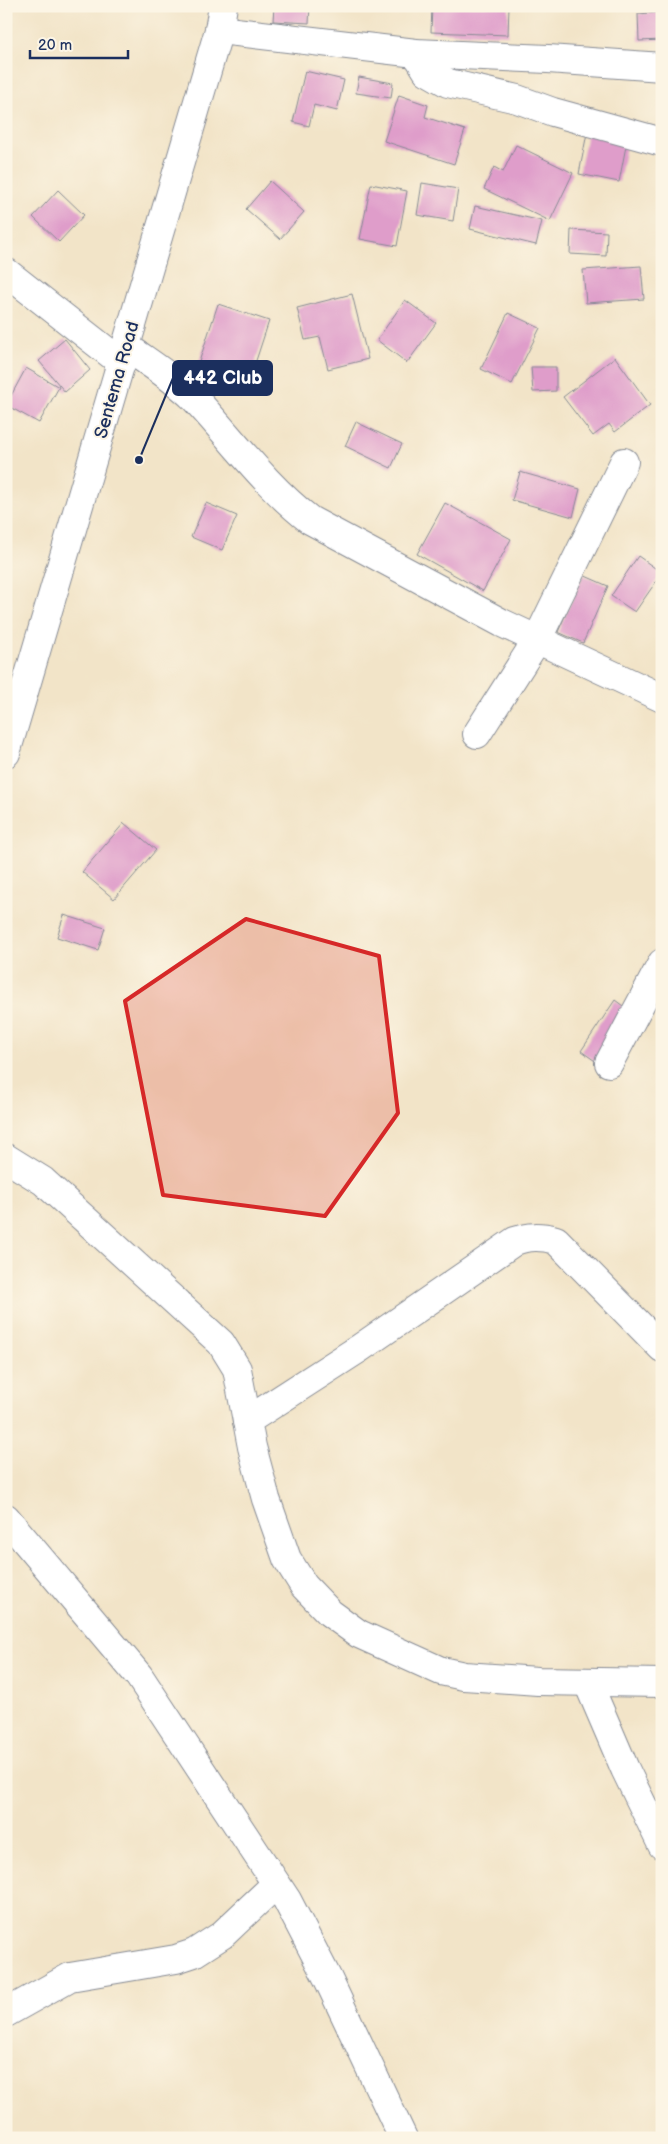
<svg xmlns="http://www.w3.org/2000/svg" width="668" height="2144" font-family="'Balsamiq Sans',sans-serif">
  <rect width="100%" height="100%" fill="#fcf5e5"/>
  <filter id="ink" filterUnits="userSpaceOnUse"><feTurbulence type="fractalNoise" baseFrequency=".02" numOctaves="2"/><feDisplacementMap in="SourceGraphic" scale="10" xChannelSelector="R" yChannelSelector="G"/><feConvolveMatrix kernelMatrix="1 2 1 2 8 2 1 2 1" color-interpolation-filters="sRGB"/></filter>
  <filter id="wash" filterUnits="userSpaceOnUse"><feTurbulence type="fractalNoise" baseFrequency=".0096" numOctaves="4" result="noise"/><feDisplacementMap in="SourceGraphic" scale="20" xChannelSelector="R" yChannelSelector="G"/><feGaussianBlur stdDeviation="1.12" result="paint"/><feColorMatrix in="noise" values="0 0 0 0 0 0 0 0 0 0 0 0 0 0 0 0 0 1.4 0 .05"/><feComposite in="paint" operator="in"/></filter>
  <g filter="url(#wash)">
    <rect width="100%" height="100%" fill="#f2e4c8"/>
    <g id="blocks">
      <!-- building -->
      <g fill="#df9dca">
        <polygon points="274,6 310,6 309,23 273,21"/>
        <polygon points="432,6 509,6 508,35 431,32"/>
        <polygon points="662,12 662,40 639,41 638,14"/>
        <polygon points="305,71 344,80 337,111 314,105 309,126 293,122"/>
        <polygon points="359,77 393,83 391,98 356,93"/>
        <polygon points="399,95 428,105 425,117 465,130 454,164 384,141"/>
        <polygon points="587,133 627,141 619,182 579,174"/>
        <polygon points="516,145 573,173 550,221 484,189 494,167 503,172"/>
        <polygon points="270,181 304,212 280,239 246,209"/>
        <polygon points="422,183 458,189 453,221 417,215"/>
        <polygon points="371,184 407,191 397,246 360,239"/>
        <polygon points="58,190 84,215 59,242 33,217"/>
        <polygon points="475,206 542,221 536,245 470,229"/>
        <polygon points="571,230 607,232 606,256 570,254"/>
        <polygon points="641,266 644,299 586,303 583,270"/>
        <polygon points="352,294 368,359 328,369 320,337 305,340 297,308"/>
        <polygon points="405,300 436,323 407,363 377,340"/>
        <polygon points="218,304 269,321 249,382 198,365"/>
        <polygon points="508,313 540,328 512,384 481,369"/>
        <polygon points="65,339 90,370 65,392 39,361"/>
        <polygon points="615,357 650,405 615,432 609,424 593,436 563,397"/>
        <polygon points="531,367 556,367 556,391 533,392"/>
        <polygon points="26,368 59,387 39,423 6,405"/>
        <polygon points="356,422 402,444 391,468 345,446"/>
        <polygon points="520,472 580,489 573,517 512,500"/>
        <polygon points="206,503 237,516 222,550 191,537"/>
        <polygon points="445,503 511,539 483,591 417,554"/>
        <polygon points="638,556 662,573 635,612 611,596"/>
        <polygon points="583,575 608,586 583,643 558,632"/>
        <polygon points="124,823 156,850 114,899 82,872"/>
        <polygon points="64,915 105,928 98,950 57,937"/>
        <polygon points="615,1000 631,1012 598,1063 581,1051"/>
      </g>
    </g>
  </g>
  <g filter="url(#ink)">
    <use href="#blocks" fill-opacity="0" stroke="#868a93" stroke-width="1"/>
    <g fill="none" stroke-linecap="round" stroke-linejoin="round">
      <!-- minor casing -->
      <g stroke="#868a93" stroke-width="30">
        <g id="minor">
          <polyline points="219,30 416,53 548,59 662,67"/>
          <polyline points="416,53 427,71 448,83 517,99 553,112 662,142"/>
          <polyline points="6,272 122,363"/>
          <path d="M127 347C149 363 175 379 194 398 232 439 265 485 310 520L502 623 662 698"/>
          <polyline points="477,734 537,640 624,462"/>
          <polyline points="609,1063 662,963"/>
          <polyline points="6,1158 43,1181 221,1343 237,1369 252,1447 266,1499 287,1559 304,1586 330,1613 359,1634 441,1671 464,1676 538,1681 662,1683"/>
          <path d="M247 1421 360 1348 515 1241C530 1236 540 1236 556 1240L662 1348"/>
          <polyline points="6,1518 139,1676 287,1900 328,1979 403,2138"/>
          <polyline points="588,1683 625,1769 662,1845"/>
          <polyline points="6,2013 70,1977 176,1959 194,1953 222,1935 276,1884"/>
        </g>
      </g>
      <!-- major casing -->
      <g stroke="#868a93" stroke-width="30">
        <polyline id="major" points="6,753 219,30 223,6"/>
      </g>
      <!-- minor -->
      <use href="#minor" stroke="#fff" stroke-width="28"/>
      <!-- major -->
      <use href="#major" stroke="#fff" stroke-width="28"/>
    </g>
  </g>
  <!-- marked area -->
  <path fill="#d62828" fill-opacity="0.2" stroke="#d62828" stroke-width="4" stroke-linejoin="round" d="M246 919 379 956 398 1113 325 1216 163 1195 125 1001Z"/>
  <g text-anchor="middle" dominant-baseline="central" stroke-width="4" stroke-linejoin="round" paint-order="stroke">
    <!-- street labels -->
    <g font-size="18" fill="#1b2f5e" stroke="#fcf5e5">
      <text transform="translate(117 380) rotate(-74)">Sentema Road</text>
    </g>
  </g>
  <!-- callouts -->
  <path fill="none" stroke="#1b2f5e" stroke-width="2" d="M139 460L173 378"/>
  <circle fill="#1b2f5e" stroke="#fcf5e5" stroke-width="2" cx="139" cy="460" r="5"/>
  <rect fill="#1b2f5e" stroke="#1b2f5e" stroke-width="2" x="173" y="361" width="99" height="34" rx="5"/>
  <g font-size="19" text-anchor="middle" font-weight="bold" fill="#fff">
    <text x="223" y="384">442 Club</text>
  </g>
  <!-- margin -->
  <rect width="668" height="2144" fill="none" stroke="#fcf5e5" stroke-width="25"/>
  <!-- scale -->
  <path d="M30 50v8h98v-8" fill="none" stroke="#1b2f5e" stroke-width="2.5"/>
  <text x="38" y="50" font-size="15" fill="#1b2f5e" stroke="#fcf5e5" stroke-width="4" paint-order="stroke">20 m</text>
</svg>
